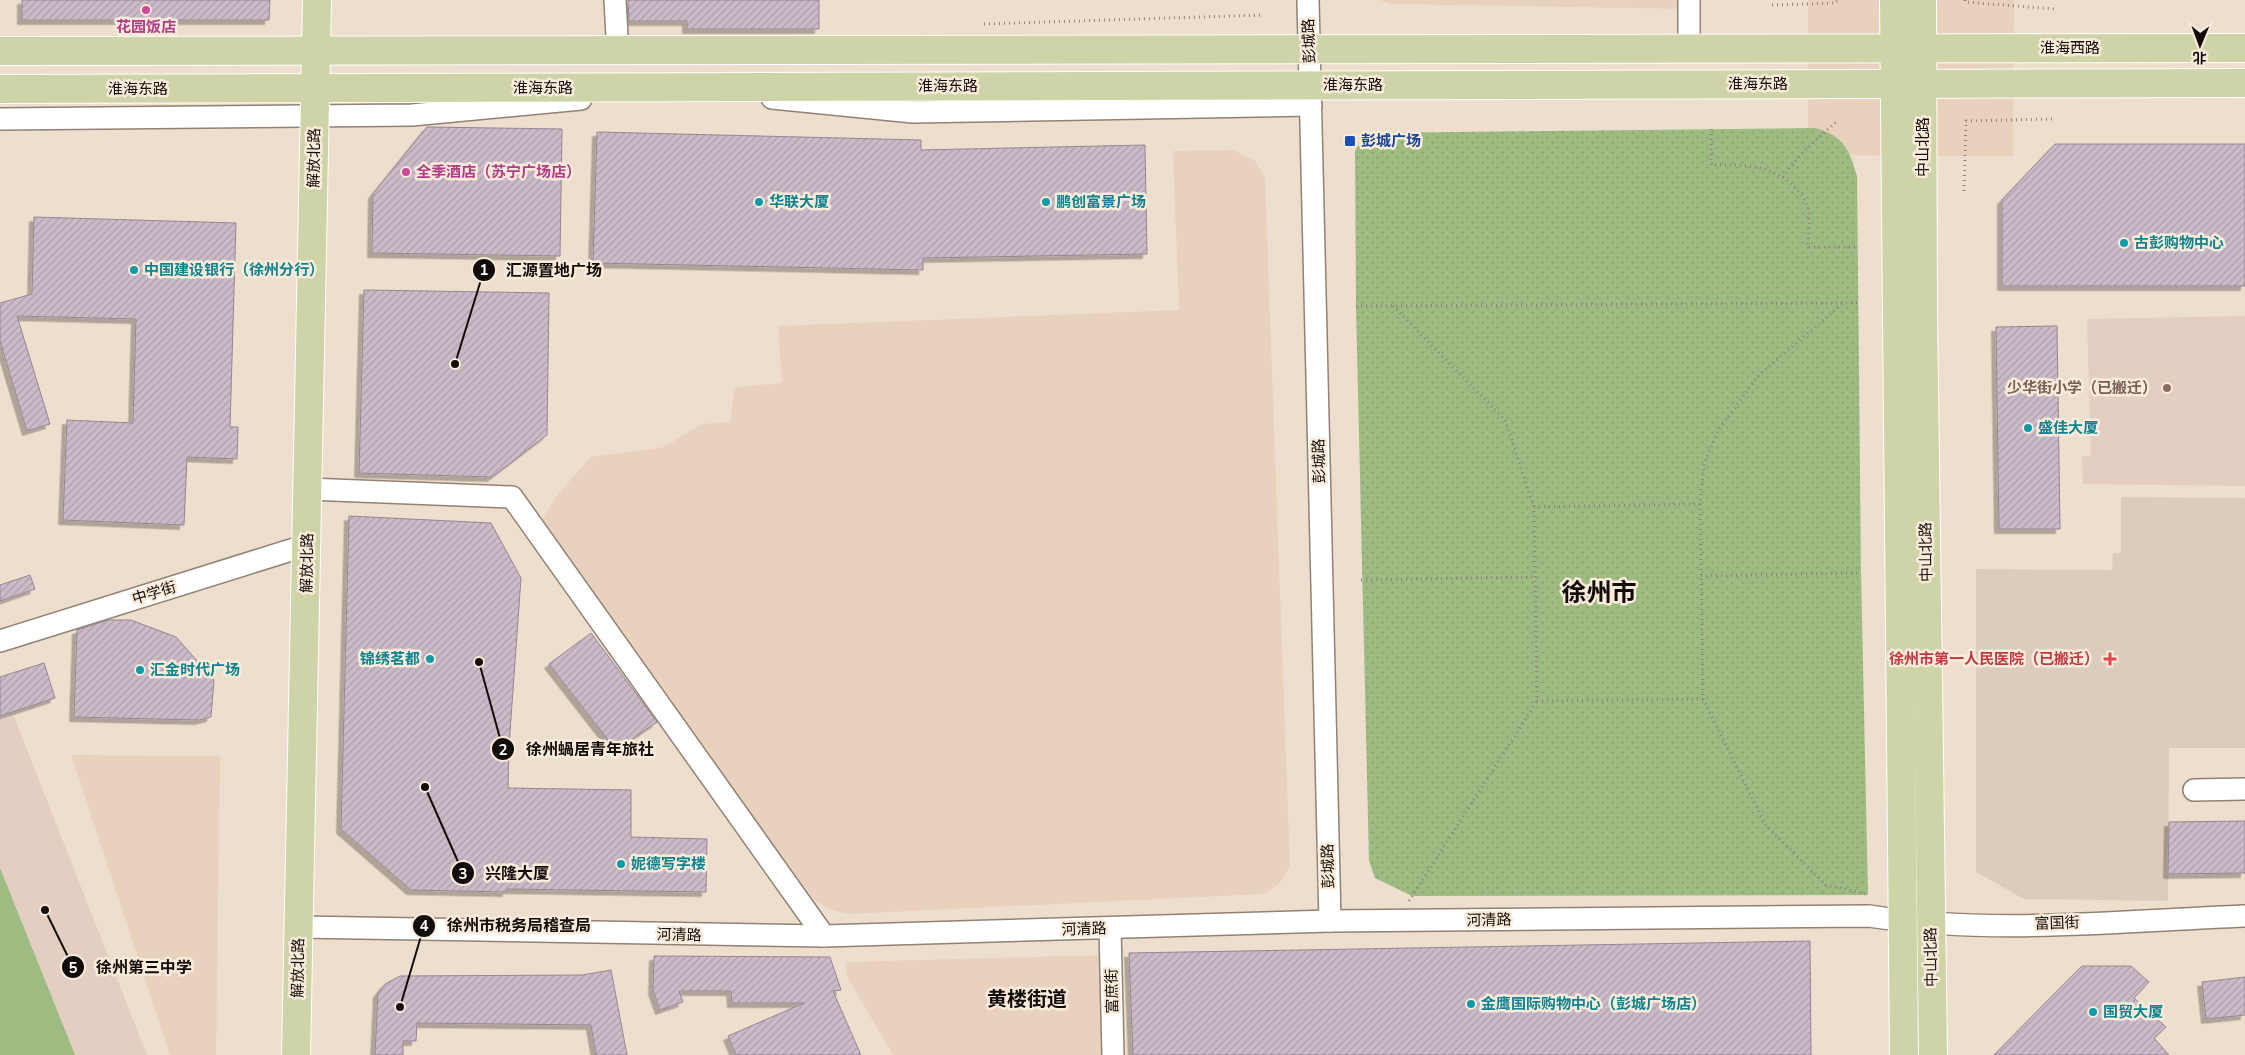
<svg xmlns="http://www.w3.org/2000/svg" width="2245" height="1055" font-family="'Nunito Sans','Noto Sans SC',sans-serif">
  <defs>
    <pattern id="park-dots" width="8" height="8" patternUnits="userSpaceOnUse" patternTransform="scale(1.25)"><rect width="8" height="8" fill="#9ebb81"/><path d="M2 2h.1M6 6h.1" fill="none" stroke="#87a06e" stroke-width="1.8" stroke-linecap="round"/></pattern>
    <pattern id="building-hatch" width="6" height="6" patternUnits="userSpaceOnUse" patternTransform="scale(1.25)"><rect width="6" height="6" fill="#cbbac8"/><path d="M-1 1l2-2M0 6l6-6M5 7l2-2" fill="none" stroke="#ad9faa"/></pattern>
    <filter id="shadow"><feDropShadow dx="-4.5" dy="4.5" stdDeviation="0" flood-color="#0004"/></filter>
  </defs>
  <rect width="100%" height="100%" fill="#eedece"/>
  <!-- built -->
  <g fill="#e8d2bd">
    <polygon points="1380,0 1689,0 1689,9 1389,4"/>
    <polygon points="1808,0 2014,0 2013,156 1808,155"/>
    <polygon points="1233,150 1255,161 1265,178 1290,867 1280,883 1264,894 849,914 832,910 815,901 539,524 559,493 591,457 664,447 702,424 730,422 735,387 782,383 778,326 1179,310 1173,151"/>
    <polygon points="71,755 220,756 216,1055 170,1055"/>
    <polygon points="1105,955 1107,1055 893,1055 847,977 846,962"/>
  </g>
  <!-- education -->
  <g fill="#e3cec1">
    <polygon points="2245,316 2245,486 2083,484 2082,456 2091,456 2087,319"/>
    <polygon points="14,716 33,765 147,1055 0,1055 0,720"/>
  </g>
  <!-- medical -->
  <polygon fill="#ddccbc" points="2121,497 2245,498 2245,748 2169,748 2168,901 2024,899 1976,872 1976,569 2112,570 2113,553 2121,553"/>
  <!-- park -->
  <path fill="url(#park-dots)" d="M1815 128C1844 136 1849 149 1857 176L1861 573 1868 895 1412 896 1375 878 1369 861 1356 306 1355 151 1366 133Z"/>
  <!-- garden -->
  <polygon fill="#9ebb81" points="0,868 75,1055 0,1055"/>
  <!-- building -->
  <g fill="url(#building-hatch)" stroke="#958693" filter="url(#shadow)">
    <polygon points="22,0 270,0 269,20 22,20"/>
    <polygon points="628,0 819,0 819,29 687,29 687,21 629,21"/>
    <polygon points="427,127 562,129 560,256 372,253 373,194"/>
    <polygon points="597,132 921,140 921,150 1145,145 1147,254 923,258 923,270 593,263"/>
    <polygon points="2055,144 2245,144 2245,286 2002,286 2002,200"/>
    <polygon points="34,217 236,223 230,427 238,427 237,459 187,457 184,525 63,520 67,420 133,423 136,319 17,316 50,424 27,431 0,341 0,303 32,294"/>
    <polygon points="364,290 549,293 547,435 492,477 359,473"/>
    <polygon points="2057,326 2060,529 1999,529 1996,327"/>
    <polygon points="349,516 491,523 521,578 509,746 508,788 631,790 631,837 707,839 706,892 507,889 507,892 411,890 341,829"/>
    <polygon points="30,575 35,589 0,601 0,585"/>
    <polygon points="108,620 131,620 176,637 214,680 211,717 199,720 74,717 77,630"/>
    <polygon points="591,633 657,722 616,750 549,664"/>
    <polygon points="44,663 55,698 0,716 0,677"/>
    <polygon points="2245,821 2245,873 2168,874 2169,822"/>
    <polygon points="1810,941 1811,1055 1133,1055 1129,953"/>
    <polygon points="654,956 830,957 841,990 833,991 861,1055 736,1055 728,1036 804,1003 732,1003 731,991 679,991 683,1002 660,1010 653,990"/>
    <polygon points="2082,966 2131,966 2149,982 2134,998 2166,1027 2154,1038 2169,1055 1994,1055"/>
    <polygon points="611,970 627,1055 596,1055 591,1025 417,1023 416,1041 403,1041 403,1055 375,1055 378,993 385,984 400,976 582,975"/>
    <polygon points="2245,977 2245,1015 2206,1019 2202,982"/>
  </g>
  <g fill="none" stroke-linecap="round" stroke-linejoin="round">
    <!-- minor casing -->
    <g stroke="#918274" stroke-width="24">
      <g id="minor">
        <polyline points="1308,0 1330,921"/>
        <polyline points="1689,0 1689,49"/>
        <polyline points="611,51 617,36 615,0"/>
        <polyline points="772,98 913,112 1311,105"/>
        <polyline points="0,119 412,115 581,99"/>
        <polyline points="308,489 512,497 824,936"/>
        <polyline points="0,641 307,545"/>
        <polyline points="2194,790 2245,789"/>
        <path d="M299 927 824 936 1330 921 1869 916C1993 935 2120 921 2245 916"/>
        <polyline points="1110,928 1113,1055"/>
      </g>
    </g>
    <!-- major casing -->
    <g stroke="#fff" stroke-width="30">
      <g id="major">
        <polyline points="1894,0 1904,1055"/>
        <polyline points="1922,0 1923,311 1933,1055"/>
        <polyline points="0,51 2245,48"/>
        <polyline points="0,89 2245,83"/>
        <polyline points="296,1055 317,0"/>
      </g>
    </g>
    <!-- path -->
    <g stroke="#908479" stroke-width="3" stroke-dasharray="1 4" stroke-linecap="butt">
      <polyline points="1965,0 1965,2 2055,9"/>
      <polyline points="1772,5 1835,3 1838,0"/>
      <polyline points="984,24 1263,15"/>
      <path d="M1711 129V165C1742 164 1774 165 1796 189 1802 195 1808 205 1809 213 1810 224 1808 236 1808 247H1858"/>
      <polyline points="1783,177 1800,155 1836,122"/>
      <polyline points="1964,191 1966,121 2052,119"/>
      <polyline points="1356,306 1859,303"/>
      <polyline points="1393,306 1505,420 1534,507"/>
      <polyline points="1700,504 1534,507 1537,701 1703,699 1700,504 1704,464 1719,429 1759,375 1843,303"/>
      <polyline points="1701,576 1861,573"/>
      <polyline points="1361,580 1536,577"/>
      <polyline points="1703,699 1765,824 1826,885 1865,894"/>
      <polyline points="1409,901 1537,701"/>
    </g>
    <!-- minor -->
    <use href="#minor" stroke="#fff" stroke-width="21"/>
    <!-- major -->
    <use href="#major" stroke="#cfd4a8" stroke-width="28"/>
  </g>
  <!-- markers -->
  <g fill="#d1479c" stroke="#fbebdb" stroke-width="2">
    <circle cx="146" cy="10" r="5"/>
    <circle cx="406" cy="172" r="5"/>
  </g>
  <rect fill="#1a4fb4" stroke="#fbebdb" stroke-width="2" x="1344" y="135" width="12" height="12" rx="2.5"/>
  <g fill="#0f9aa8" stroke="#fbebdb" stroke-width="2">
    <circle cx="759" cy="202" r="5"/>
    <circle cx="1046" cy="202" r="5"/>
    <circle cx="2124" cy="243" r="5"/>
    <circle cx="134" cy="270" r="5"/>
    <circle cx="2028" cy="428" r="5"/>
    <circle cx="430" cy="659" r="5"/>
    <circle cx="140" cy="670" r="5"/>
    <circle cx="621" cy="864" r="5"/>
    <circle cx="1471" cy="1004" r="5"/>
    <circle cx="2093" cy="1012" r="5"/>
  </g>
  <circle fill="#8d6e63" stroke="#fbebdb" stroke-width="2" cx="2167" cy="388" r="5"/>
  <path fill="#e0444e" stroke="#fbebdb" stroke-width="2" d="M2107.5 651.5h5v5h5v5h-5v5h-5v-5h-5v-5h5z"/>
  <g text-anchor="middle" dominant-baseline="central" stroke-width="5" stroke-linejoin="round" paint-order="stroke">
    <!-- hotel labels -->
    <g font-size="15" font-weight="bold" fill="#b23c85" stroke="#fbebdb">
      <text x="146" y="27">花园饭店</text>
      <text x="416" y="172" text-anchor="start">全季酒店（苏宁广场店）</text>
    </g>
    <!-- street labels -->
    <g font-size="15" fill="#120c08" stroke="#fbebdb">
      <text transform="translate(1309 41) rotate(-92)">彭城路</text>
      <text x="2070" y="48">淮海西路</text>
      <text x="1758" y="84">淮海东路</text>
      <text x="1353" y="85">淮海东路</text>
      <text x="948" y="86">淮海东路</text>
      <text x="543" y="88">淮海东路</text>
      <text x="138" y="89">淮海东路</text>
      <text transform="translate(1923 147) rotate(-90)">中山北路</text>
      <text transform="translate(314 158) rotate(-89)">解放北路</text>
      <text transform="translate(1319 461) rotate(-91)">彭城路</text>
      <text transform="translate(1926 552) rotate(-91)">中山北路</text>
      <text transform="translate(307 563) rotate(-89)">解放北路</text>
      <text transform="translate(154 593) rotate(-17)">中学街</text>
      <text transform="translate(1328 866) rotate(-91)">彭城路</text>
      <text transform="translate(1489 920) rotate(-1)">河清路</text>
      <text transform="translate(2057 923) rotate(-2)">富国街</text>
      <text transform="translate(1084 929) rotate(-2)">河清路</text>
      <text transform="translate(679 935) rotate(1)">河清路</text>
      <text transform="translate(1931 957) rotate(-91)">中山北路</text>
      <text transform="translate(298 968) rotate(-89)">解放北路</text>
      <text transform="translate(1112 991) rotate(-91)">富庶街</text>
    </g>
    <!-- transit labels -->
    <g font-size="15" font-weight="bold" fill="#164399" stroke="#fbebdb" text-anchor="start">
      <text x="1361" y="141">彭城广场</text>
    </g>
    <!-- culture labels -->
    <g font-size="15" font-weight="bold" fill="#0d838f" stroke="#fbebdb" text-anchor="start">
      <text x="769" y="202">华联大厦</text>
      <text x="1056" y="202">鹏创富景广场</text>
      <text x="2134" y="243">古彭购物中心</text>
      <text x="144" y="270">中国建设银行（徐州分行）</text>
      <text x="2038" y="428">盛佳大厦</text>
      <text x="420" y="659" text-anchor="end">锦绣茗都</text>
      <text x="150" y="670">汇金时代广场</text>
      <text x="631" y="864">妮德写字楼</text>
      <text x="1481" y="1004">金鹰国际购物中心（彭城广场店）</text>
      <text x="2103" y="1012">国贸大厦</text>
    </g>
    <!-- education labels -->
    <g font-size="15" font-weight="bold" fill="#785e54" stroke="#fbebdb" text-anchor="end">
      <text x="2157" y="388">少华街小学（已搬迁）</text>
    </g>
    <!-- health labels -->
    <g font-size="15" font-weight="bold" fill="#be3a42" stroke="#fbebdb" text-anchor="end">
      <text x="2099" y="659">徐州市第一人民医院（已搬迁）</text>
    </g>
    <!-- district labels -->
    <g font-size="20" font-weight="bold" fill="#120c08" stroke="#fbebdb">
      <text x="1027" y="999">黄楼街道</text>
    </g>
    <!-- town labels -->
    <g font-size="25" font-weight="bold" fill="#120c08" stroke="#fbebdb">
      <text x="1599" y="593">徐州市</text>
    </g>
  </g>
  <!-- callouts -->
  <path fill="none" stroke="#120c08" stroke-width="2" d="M455 364L484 270M479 662L503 749M425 787L463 873M400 1007L424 926M45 910L73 967"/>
  <g fill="#120c08" stroke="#fbebdb" stroke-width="2">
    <circle cx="455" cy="364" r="5"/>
    <circle cx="479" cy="662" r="5"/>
    <circle cx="425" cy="787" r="5"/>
    <circle cx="400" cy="1007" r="5"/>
    <circle cx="45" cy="910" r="5"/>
    <circle cx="484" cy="270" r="12"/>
    <circle cx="503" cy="749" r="12"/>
    <circle cx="463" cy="873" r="12"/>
    <circle cx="424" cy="926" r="12"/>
    <circle cx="73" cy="967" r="12"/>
  </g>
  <g font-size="15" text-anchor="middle" font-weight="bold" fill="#fff">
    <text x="484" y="275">1</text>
    <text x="503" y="755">2</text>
    <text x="463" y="879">3</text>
    <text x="424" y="931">4</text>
    <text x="73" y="973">5</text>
  </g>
  <g font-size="16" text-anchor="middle" font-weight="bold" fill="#120c08" stroke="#fbebdb" stroke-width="5" stroke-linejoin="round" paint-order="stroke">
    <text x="554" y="276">汇源置地广场</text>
    <text x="590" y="755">徐州蝸居青年旅社</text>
    <text x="517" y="879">兴隆大厦</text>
    <text x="519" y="931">徐州市税务局稽查局</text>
    <text x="144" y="973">徐州第三中学</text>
  </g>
  <!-- north arrow -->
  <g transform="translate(2200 45) rotate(181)" stroke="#fbebdb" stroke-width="4" paint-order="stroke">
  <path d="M0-4L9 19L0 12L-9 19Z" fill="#120c08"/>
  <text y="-8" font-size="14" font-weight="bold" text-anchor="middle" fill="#120c08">北</text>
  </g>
</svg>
